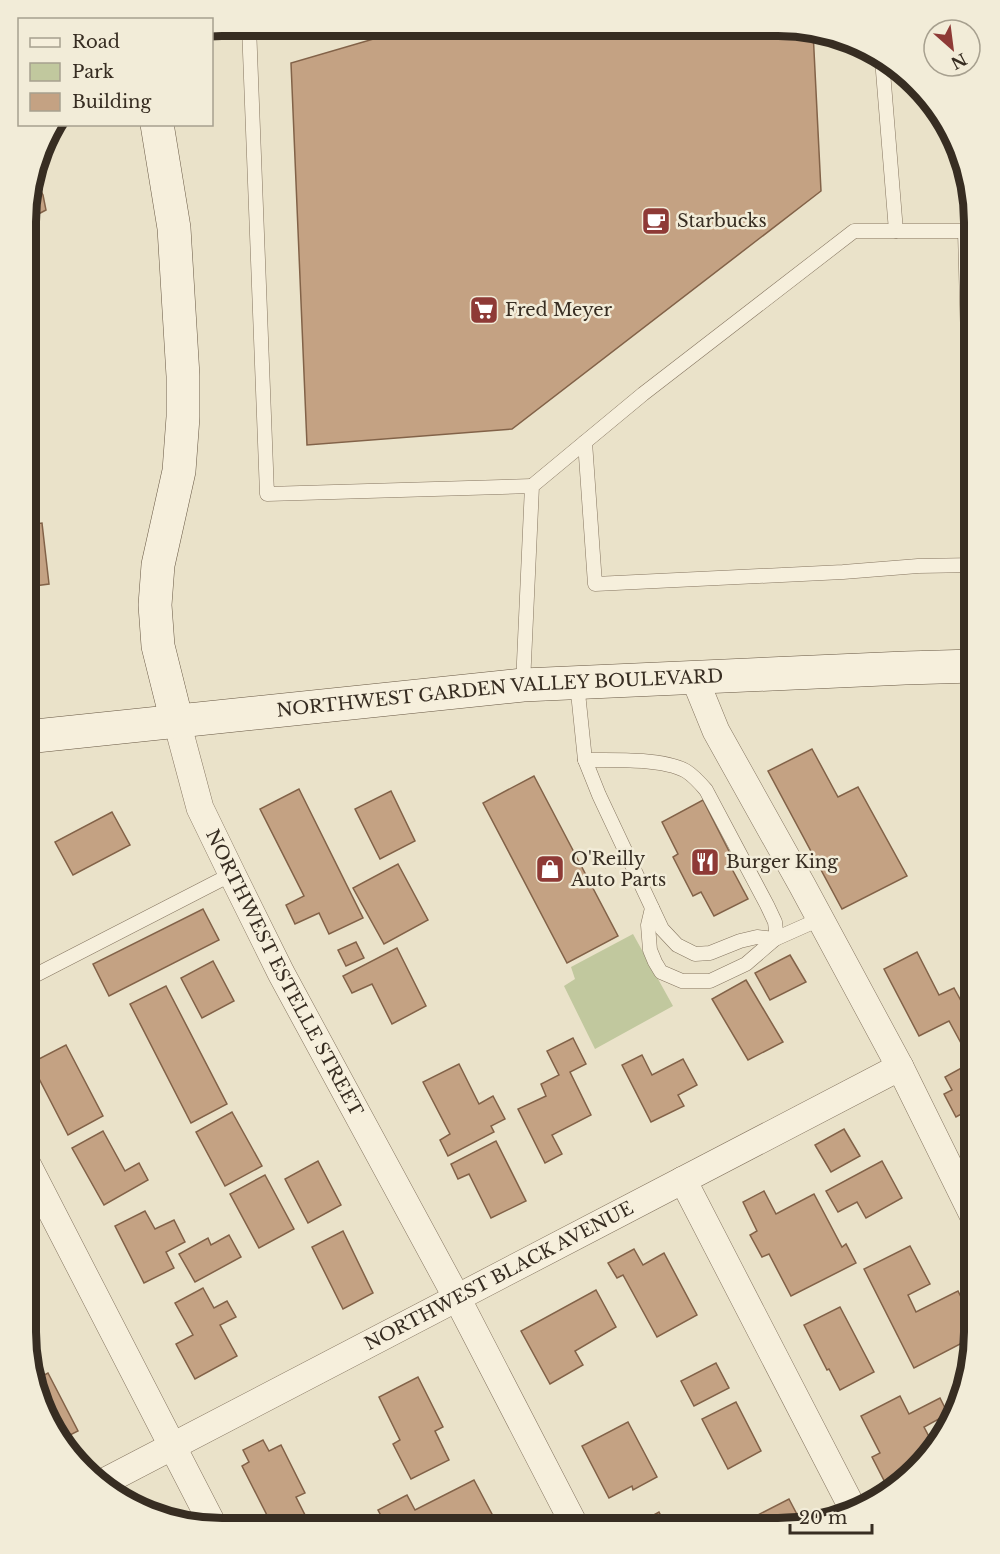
<svg xmlns="http://www.w3.org/2000/svg" width="1000" height="1554" font-family="'Libre Baskerville',serif">
  <rect width="100%" height="100%" fill="#eae2c9"/>
  <!-- green -->
  <polygon fill="#c1c89e" points="633,934 673,1006 595,1049 564,986 575,979 571,967"/>
  <!-- building -->
  <g fill="#c4a283" stroke="#826248" stroke-width="1.5">
    <polygon points="418,26 804,27 813,31 821,191 512,429 307,445 291,63"/>
    <polygon points="36,182 43,195 46,210 27,220 27,196 31,183"/>
    <polygon points="42,523 49,584 27,587 27,525"/>
    <polygon points="812,749 838,797 858,787 907,876 842,909 768,771"/>
    <polygon points="534,776 618,936 567,963 483,803"/>
    <polygon points="299,789 363,918 329,934 319,913 295,924 286,905 304,896 260,809"/>
    <polygon points="391,791 415,841 380,859 355,809"/>
    <polygon points="703,800 737,867 732,869 748,899 714,916 701,892 693,896 673,857 678,854 662,822"/>
    <polygon points="112,812 130,845 73,875 55,842"/>
    <polygon points="398,864 428,920 384,944 353,888"/>
    <polygon points="26,876 38,899 26,906"/>
    <polygon points="203,909 219,940 109,996 93,964"/>
    <polygon points="356,942 364,958 346,966 338,950"/>
    <polygon points="397,948 426,1006 392,1024 372,984 352,993 343,976"/>
    <polygon points="917,952 939,995 954,988 966,1010 974,1006 974,1037 961,1043 949,1021 919,1036 884,969"/>
    <polygon points="790,955 806,982 770,1000 755,973"/>
    <polygon points="213,961 234,1001 202,1018 181,978"/>
    <polygon points="746,980 783,1042 748,1060 712,999"/>
    <polygon points="166,986 227,1104 191,1123 130,1004"/>
    <polygon points="573,1038 586,1064 570,1072 591,1115 552,1135 562,1154 545,1163 518,1109 546,1096 541,1084 559,1075 547,1051"/>
    <polygon points="66,1045 103,1116 68,1135 31,1063"/>
    <polygon points="642,1055 652,1075 683,1059 697,1085 678,1095 684,1106 651,1122 622,1065"/>
    <polygon points="974,1061 974,1107 956,1117 944,1094 952,1090 945,1077"/>
    <polygon points="459,1064 479,1104 493,1096 505,1119 491,1126 494,1132 448,1156 440,1140 450,1134 423,1082"/>
    <polygon points="232,1112 262,1166 225,1186 196,1132"/>
    <polygon points="844,1129 860,1156 831,1172 815,1145"/>
    <polygon points="103,1131 125,1171 139,1163 148,1180 104,1205 72,1148"/>
    <polygon points="496,1141 526,1201 491,1218 469,1174 458,1179 451,1164"/>
    <polygon points="318,1161 341,1205 308,1223 285,1179"/>
    <polygon points="882,1161 902,1198 866,1218 857,1202 838,1212 826,1191"/>
    <polygon points="265,1175 294,1229 259,1248 230,1194"/>
    <polygon points="764,1191 776,1214 814,1194 842,1247 846,1244 856,1263 791,1296 769,1254 762,1257 750,1235 757,1231 743,1202"/>
    <polygon points="145,1211 155,1229 174,1220 185,1242 166,1252 174,1268 144,1283 115,1226"/>
    <polygon points="343,1231 373,1293 343,1309 312,1247"/>
    <polygon points="229,1235 241,1257 195,1282 179,1254 208,1238 211,1245"/>
    <polygon points="910,1246 930,1284 908,1295 916,1312 958,1291 974,1323 974,1325 961,1332 966,1341 914,1368 864,1269"/>
    <polygon points="634,1249 643,1265 664,1253 697,1315 657,1337 623,1275 617,1278 608,1263"/>
    <polygon points="203,1288 214,1308 227,1301 236,1317 220,1325 237,1356 195,1379 176,1344 193,1335 175,1303"/>
    <polygon points="596,1290 616,1327 575,1351 583,1365 550,1384 521,1331"/>
    <polygon points="840,1307 874,1372 840,1390 829,1369 827,1370 804,1325"/>
    <polygon points="716,1363 729,1388 694,1406 681,1381"/>
    <polygon points="48,1373 78,1431 64,1438 41,1408 35,1380"/>
    <polygon points="418,1377 443,1427 435,1431 449,1460 411,1479 393,1444 400,1440 379,1397"/>
    <polygon points="900,1396 909,1414 940,1398 948,1414 924,1427 935,1448 898,1488 890,1492 872,1457 880,1453 861,1416"/>
    <polygon points="736,1402 761,1451 728,1469 702,1419"/>
    <polygon points="628,1422 657,1477 633,1490 632,1486 609,1498 582,1446"/>
    <polygon points="263,1440 269,1451 281,1445 305,1493 296,1497 305,1515 279,1527 273,1527 242,1466 249,1462 243,1450"/>
    <polygon points="474,1480 493,1516 471,1528 387,1527 378,1510 407,1495 415,1510"/>
    <polygon points="789,1499 802,1524 779,1528 745,1528 742,1523"/>
    <polygon points="659,1512 667,1528 632,1528 632,1527"/>
  </g>
  <g fill="none" stroke-linecap="round" stroke-linejoin="round">
    <!-- lane casing -->
    <g stroke="#857560" stroke-width="15">
      <g id="lane">
        <polyline points="249,26 267,494 532,486"/>
        <polyline points="882,59 896,231"/>
        <polyline points="965,231 974,561"/>
        <polyline points="585,442 595,584 843,572 918,566 974,565"/>
        <polyline points="577,683 585,760 599,795 662,929 677,945 695,954 710,953 740,941 757,937 775,939 820,919"/>
        <polyline points="523,684 532,486 643,394 854,231 974,231"/>
        <path d="M585 760C612 760 662 758 686 771 694 776 700 783 706 790L767 905 775 922 776 931 775 939 746 964 710 981H682L661 972 655 962 650 950 648 925 652 908"/>
        <polyline points="26,980 232,874"/>
      </g>
    </g>
    <!-- street casing -->
    <g stroke="#857560" stroke-width="28">
      <g id="street">
        <polyline points="694,677 716,731 802,885 900,1067 974,1217"/>
        <path id="s1" d="M177 722 200 808 232 874 281 973 457 1298 576 1528"/>
        <polyline points="26,1162 214,1527"/>
        <polyline points="683,1180 855,1513"/>
        <path id="s2" d="M100 1484 900 1067"/>
      </g>
    </g>
    <!-- secondary casing -->
    <g stroke="#675743" stroke-width="34">
      <g id="secondary">
        <polyline points="157,124 174,228 183,376 183,417 179,471 158,565 155,605 158,646 177,722"/>
        <path id="s3" d="M26 737 523 685 905 668 974 666"/>
      </g>
    </g>
    <!-- lane -->
    <use href="#lane" stroke="#f6efdc" stroke-width="14"/>
    <!-- street -->
    <use href="#street" stroke="#f6efdc" stroke-width="27"/>
    <!-- secondary -->
    <use href="#secondary" stroke="#f6efdc" stroke-width="33"/>
  </g>
  <!-- icons -->
  <defs>
    <g id="cafe-square" transform="scale(1.5)"><rect x="-9" y="-9" width="18" height="18" rx="4" fill="#8e3a36" stroke="#f2ecd8"/><path d="M-5.5-4.5H6V0H3Q3 3.5 0 3.5H-2.5Q-5.5 3.5-5.5 0ZM3-3.2v2h1.7v-2ZM-6 4.5H4V6H-6Z" fill="#fff"/></g>
    <g id="supermarket-square" transform="scale(1.5)"><rect x="-9" y="-9" width="18" height="18" rx="4" fill="#8e3a36" stroke="#f2ecd8"/><path d="M-6-5.5h2.5l.6 2H6L4.5 2H-2.5L-4.4-4H-6ZM-1.5 3.2a1.3 1.3 0 1 0 .1 0ZM3 3.2a1.3 1.3 0 1 0 .1 0Z" fill="#fff"/></g>
    <g id="restaurant-square" transform="scale(1.5)"><rect x="-9" y="-9" width="18" height="18" rx="4" fill="#8e3a36" stroke="#f2ecd8"/><path d="M-5-6h1v4h1v-4h1v4h1v-4h1v5L-1.5 .5V6h-2V.5L-5-1ZM5-6V6H3V1.5H1.5Q1.5-4 5-6Z" fill="#fff"/></g>
    <g id="shop-square" transform="scale(1.5)"><rect x="-9" y="-9" width="18" height="18" rx="4" fill="#8e3a36" stroke="#f2ecd8"/><path d="M-5-2.5h2.3a2.7 3.5 0 0 1 5.4 0H5L5.5 6h-11ZM-1.5-2.5h3a1.5 2.3 0 0 0-3 0Z" fill="#fff"/></g>
  </defs>
  <g fill-rule="evenodd">
    <use href="#cafe-square" x="656" y="221"/>
    <use href="#supermarket-square" x="484" y="310"/>
    <use href="#restaurant-square" x="705" y="862"/>
    <use href="#shop-square" x="550" y="869"/>
  </g>
  <g text-anchor="middle" dominant-baseline="central" stroke-width="5" stroke-linejoin="round" paint-order="stroke">
    <!-- poi labels -->
    <g font-size="18" fill="#372d22" stroke="#f2ecd8" text-anchor="start">
      <text x="677" y="221">Starbucks</text>
      <text x="505" y="310">Fred Meyer</text>
      <text x="571" y="859">O'Reilly<tspan x="571" dy="21">Auto Parts</tspan></text>
      <text x="726" y="862">Burger King</text>
    </g>
    <!-- street labels -->
    <g font-size="18" fill="#372d22" stroke="#f2ecd8">
      <text stroke="none"><textPath href="#s3" startOffset="476">NORTHWEST GARDEN VALLEY BOULEVARD</textPath></text>
      <text stroke="none"><textPath href="#s1" startOffset="274">NORTHWEST ESTELLE STREET</textPath></text>
      <text stroke="none"><textPath href="#s2" startOffset="450">NORTHWEST BLACK AVENUE</textPath></text>
    </g>
  </g>
  <!-- crop -->
  <path d="M0 0H1000V1554H0ZM222 36H778A186 186 0 0 1 964 222V1332A186 186 0 0 1 778 1518H222A186 186 0 0 1 36 1332V222A186 186 0 0 1 222 36Z" fill="#f2ecd8" fill-rule="evenodd"/>
  <path fill="none" stroke="#372d22" stroke-width="8" d="M222 36H778A186 186 0 0 1 964 222V1332A186 186 0 0 1 778 1518H222A186 186 0 0 1 36 1332V222A186 186 0 0 1 222 36Z"/>
  <!-- legend -->
  <rect x="18" y="18" width="195" height="108" fill="#f2ecd8" stroke="#a7a08f" stroke-width="1.5"/>
  <rect x="30" y="38" width="30" height="9" fill="#f6efdc" stroke="#a7a08f" stroke-width="1.5"/>
  <text x="72" y="48" font-size="18" fill="#372d22">Road</text>
  <rect x="30" y="63" width="30" height="18" fill="#c1c89e" stroke="#a7a08f" stroke-width="1.5"/>
  <text x="72" y="78" font-size="18" fill="#372d22">Park</text>
  <rect x="30" y="93" width="30" height="18" fill="#c4a283" stroke="#a7a08f" stroke-width="1.5"/>
  <text x="72" y="108" font-size="18" fill="#372d22">Building</text>
  <!-- north arrow -->
  <g transform="translate(952 48) rotate(152)"><circle r="28" fill="#f2ecd8" stroke="#a7a08f" stroke-width="1.5"/>
  <path d="M0-4.5L10 22L0 15L-10 22Z" fill="#8e3a36"/>
  <text y="-9" font-size="16" font-weight="bold" text-anchor="middle" fill="#372d22">N</text>
  </g>
  <!-- scale -->
  <path d="M790 1524v9h82v-9" fill="none" stroke="#372d22" stroke-width="3"/>
  <text x="799" y="1524" font-size="18" fill="#372d22" stroke="#f2ecd8" stroke-width="4.5" paint-order="stroke">20 m</text>
</svg>
